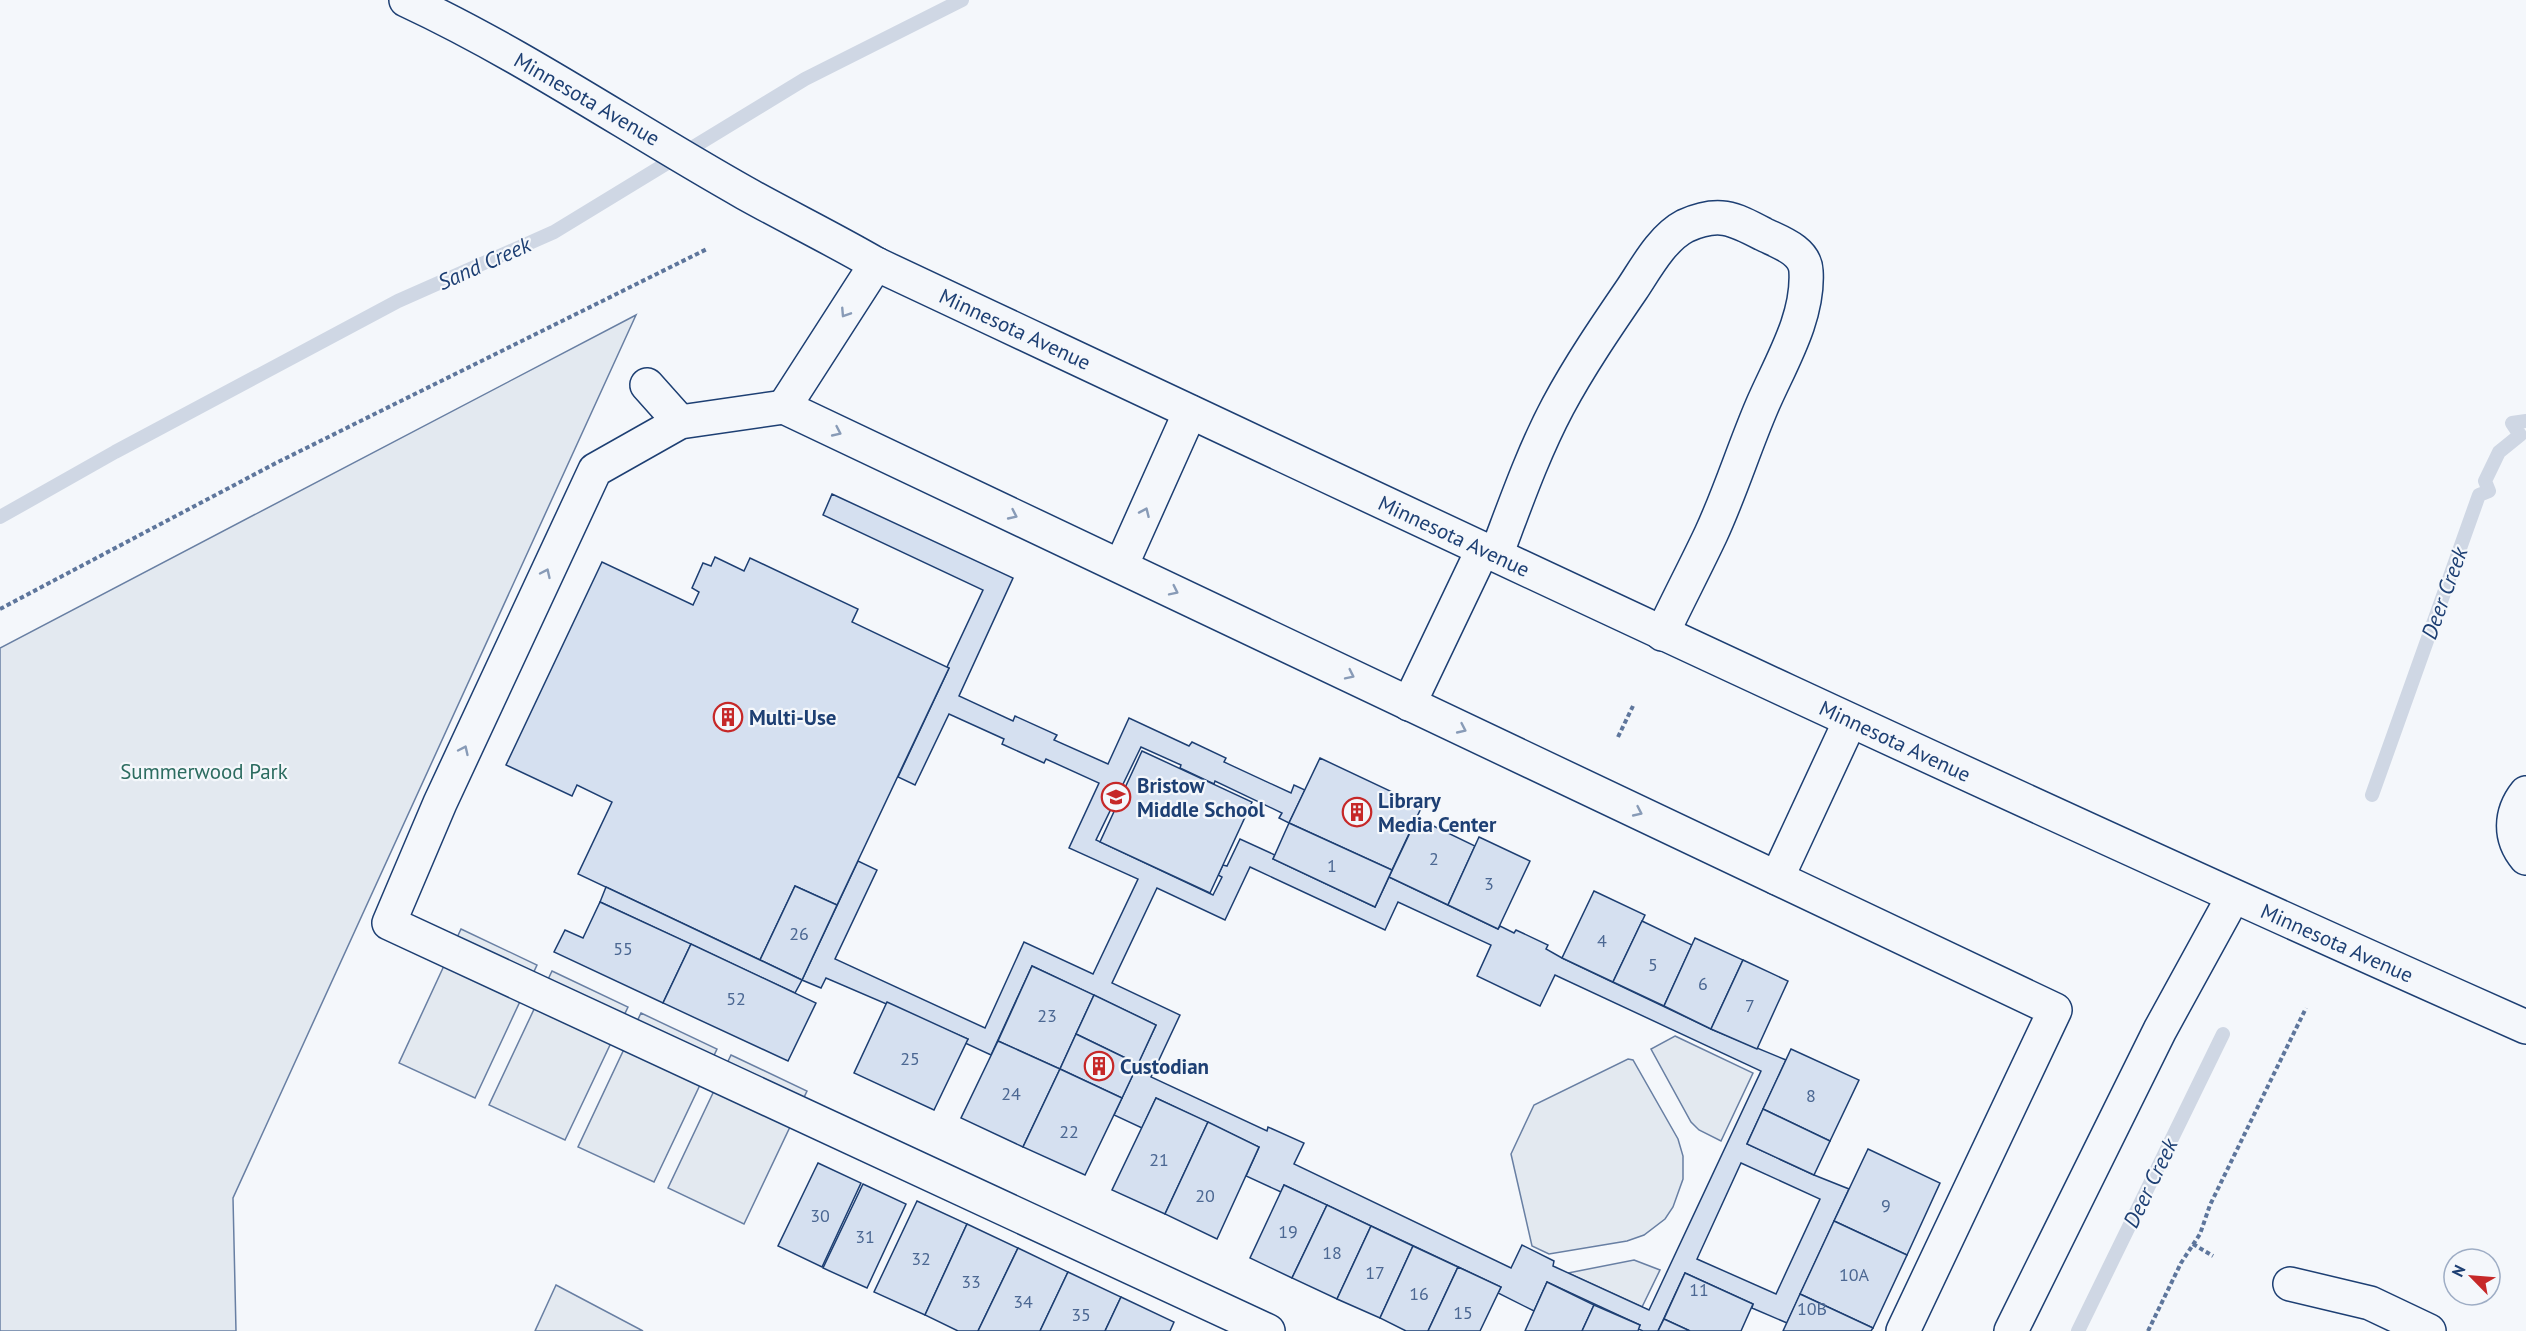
<svg xmlns="http://www.w3.org/2000/svg" width="2526" height="1331" font-family="'PT Sans',sans-serif">
  <rect width="100%" height="100%" fill="#f4f7fb"/>
  <!-- green -->
  <g fill="#e3e9f0" stroke="#687fa3" stroke-width="1.5">
    <polygon points="636,315 233,1198 236,1331 0,1331 0,648"/>
    <polygon points="461,929 537,965 475,1098 399,1063"/>
    <polygon points="552,971 628,1007 565,1140 489,1105"/>
    <polygon points="641,1013 717,1049 654,1182 578,1147"/>
    <polygon points="1675,1036 1753,1073 1721,1141 1699,1130 1691,1122 1651,1049"/>
    <polygon points="731,1055 807,1091 744,1224 668,1188"/>
    <polygon points="1628,1059 1633,1060 1678,1139 1683,1156 1683,1179 1673,1207 1665,1219 1644,1235 1627,1241 1549,1254 1532,1246 1511,1154 1534,1105"/>
    <polygon points="1634,1260 1660,1270 1642,1307 1568,1273"/>
    <polygon points="556,1285 643,1331 535,1331"/>
  </g>
  <g fill="none" stroke-linecap="round" stroke-linejoin="round">
    <!-- stream -->
    <g stroke="#cfd7e4" stroke-width="14">
      <polyline points="0,517 115,452 398,301 554,232 805,79 962,0"/>
      <polyline points="2372,795 2479,495 2489,491 2485,481 2499,452 2520,435 2512,423 2526,421"/>
      <polyline points="2078,1331 2223,1034"/>
    </g>
  </g>
  <!-- building -->
  <g fill="#d5e0f0" stroke="#1d3f73" stroke-width="1.5" fill-rule="evenodd">
    <path d="M832 494 1013 578 959 696 1013 721 1015 716 1057 735 1054 740 1108 764 1129 718 1189 746 1192 742 1226 758 1224 762 1291 793 1294 785 1305 790 1289 823 1279 818 1282 813 1215 781 1214 784 1180 768 1181 765 1141 747 1096 840 1213 895 1222 877 1218 875 1223 865 1227 866 1240 839 1275 855 1273 859 1375 907 1389 877 1498 929 1500 926 1514 933 1516 930 1548 945 1546 949 1562 958 1711 1029 1786 1060 1747 1144 1814 1175 1849 1189 1787 1323 1752 1308 1753 1304 1685 1273 1658 1331H1643L1638 1329 1640 1325 1547 1282 1534 1311 1498 1293 1501 1287 1284 1185 1281 1192 1246 1176 1259 1147 1156 1098 1142 1128 1114 1115 1156 1025 1032 966 991 1055 965 1043 968 1039 826 978 821 988 802 980 858 861 877 870 835 959 985 1028 1024 942 1093 974 1138 879 1069 848 1099 783 1046 759 1044 763 1002 744 1004 739 949 714 915 785 898 777 949 668 947 667 983 590 823 515ZM1250 867 1385 930 1398 902 1491 945 1477 976 1540 1006 1555 975 1761 1071 1649 1310 1553 1266 1554 1261 1522 1245 1511 1268 1294 1164 1304 1143 1268 1127 1267 1131 1151 1077 1180 1015 1112 983 1157 888 1225 920ZM1741 1163 1820 1199 1776 1294 1697 1259Z"/>
    <polygon points="715,557 744,571 750,558 858,609 852,622 949,668 837,905 795,886 760,960 578,874 612,802 577,785 572,796 506,765 602,562 693,605 699,592 692,588 703,563 711,566"/>
    <polygon points="1142,751 1252,802 1210,893 1100,842"/>
    <polygon points="1320,758 1422,806 1392,870 1289,823"/>
    <polygon points="1417,818 1475,846 1448,905 1389,877"/>
    <polygon points="1289,823 1392,870 1375,907 1273,859"/>
    <polygon points="1479,837 1530,861 1498,929 1448,905"/>
    <polygon points="795,886 837,905 802,980 760,960"/>
    <polygon points="606,887 760,960 802,980 795,993 600,902"/>
    <polygon points="1594,891 1645,915 1613,982 1562,958"/>
    <polygon points="600,902 691,944 663,1003 554,952 565,930 583,938"/>
    <polygon points="1642,921 1692,945 1664,1006 1613,982"/>
    <polygon points="1695,938 1743,960 1711,1029 1664,1006"/>
    <polygon points="691,944 816,1003 788,1061 663,1003"/>
    <polygon points="1743,960 1788,981 1757,1049 1711,1029"/>
    <polygon points="1032,966 1094,995 1060,1069 998,1041"/>
    <polygon points="1094,995 1156,1025 1138,1064 1076,1034"/>
    <polygon points="887,1002 968,1039 934,1110 854,1073"/>
    <polygon points="1076,1034 1138,1064 1122,1098 1060,1069"/>
    <polygon points="998,1041 1060,1069 1023,1147 961,1118"/>
    <polygon points="1791,1049 1859,1080 1830,1141 1763,1109"/>
    <polygon points="1060,1069 1122,1098 1085,1175 1023,1147"/>
    <polygon points="1156,1098 1208,1122 1165,1214 1112,1190"/>
    <polygon points="1763,1109 1830,1141 1814,1175 1747,1144"/>
    <polygon points="1208,1122 1259,1147 1217,1239 1165,1214"/>
    <polygon points="1868,1149 1940,1183 1907,1255 1834,1221"/>
    <polygon points="818,1163 861,1183 822,1267 778,1246"/>
    <polygon points="863,1184 906,1204 867,1288 823,1268"/>
    <polygon points="1284,1185 1327,1205 1292,1278 1250,1258"/>
    <polygon points="917,1201 967,1224 925,1315 874,1292"/>
    <polygon points="1327,1205 1371,1226 1337,1299 1292,1278"/>
    <polygon points="1834,1221 1907,1255 1873,1328 1800,1294"/>
    <polygon points="967,1224 1018,1248 978,1331 958,1331 925,1315"/>
    <polygon points="1371,1226 1413,1246 1380,1318 1337,1299"/>
    <polygon points="1413,1246 1458,1267 1428,1331 1406,1331 1380,1318"/>
    <polygon points="1018,1248 1068,1272 1040,1331 978,1331"/>
    <polygon points="1458,1267 1501,1287 1480,1331 1428,1331"/>
    <polygon points="1068,1272 1121,1297 1105,1331 1040,1331"/>
    <polygon points="1685,1273 1753,1304 1741,1331 1690,1331 1664,1319"/>
    <polygon points="1547,1282 1594,1305 1582,1331 1525,1331"/>
    <polygon points="1800,1294 1873,1328 1871,1331 1783,1331"/>
    <polygon points="1121,1297 1174,1322 1170,1331 1105,1331"/>
    <polygon points="1594,1305 1640,1325 1638,1331 1582,1331"/>
    <polygon points="1664,1319 1690,1331 1658,1331"/>
  </g>
  <g fill="none" stroke-linecap="round" stroke-linejoin="round">
    <!-- minor casing -->
    <g stroke="#1d3f73" stroke-width="36">
      <g id="minor">
        <path d="M406 0C524 55 631 129 745 193 788 217 833 239 876 264 1425 522 1972 781 2526 1027"/>
        <polyline points="647,385 680,422"/>
        <polyline points="784,407 876,264"/>
        <path d="M1496 555C1515 505 1533 453 1558 406 1580 365 1606 327 1632 289 1646 268 1662 238 1685 226 1718 211 1733 218 1763 234 1779 242 1805 250 1806 271 1809 318 1780 364 1762 406 1744 448 1730 493 1711 534 1695 568 1678 600 1662 634"/>
        <polyline points="1121,566 1190,412"/>
        <polyline points="1409,704 1483,549"/>
        <path d="M2526 793C2510 813 2509 838 2526 858"/>
        <polyline points="1777,878 1850,721"/>
        <polyline points="2290,1284 2370,1303 2429,1331"/>
        <polyline points="1268,1331 389,923 440,803 595,470 680,422 784,407 2055,1010 1903,1331"/>
        <polyline points="2011,1331 2160,1030 2233,897"/>
      </g>
    </g>
    <!-- path -->
    <g stroke="#5e769c" stroke-width="4" stroke-dasharray="4.5 3" stroke-linecap="butt">
      <polyline points="0,609 276,463 707,249"/>
      <polyline points="1618,737 1633,706"/>
      <polyline points="2193,1244 2213,1256"/>
      <polyline points="2148,1331 2181,1263 2200,1234 2210,1205 2306,1008"/>
    </g>
    <!-- minor -->
    <use href="#minor" stroke="#f4f7fb" stroke-width="33"/>
  </g>
  <!-- one-way arrows -->
  <defs><path id="oneway-chevron" d="M-2-3.5L2.5 0L-2 3.5" fill="none" stroke-width="1.6" stroke-linecap="round" stroke-linejoin="round" transform="scale(1.5)"/></defs>
  <g stroke="#889bb7">
    <use href="#oneway-chevron" transform="translate(845 313) rotate(123)"/>
    <use href="#oneway-chevron" transform="translate(837 432) rotate(25)"/>
    <use href="#oneway-chevron" transform="translate(1145 512) rotate(-66)"/>
    <use href="#oneway-chevron" transform="translate(1013 515) rotate(25)"/>
    <use href="#oneway-chevron" transform="translate(546 573) rotate(-65)"/>
    <use href="#oneway-chevron" transform="translate(1174 591) rotate(26)"/>
    <use href="#oneway-chevron" transform="translate(1350 675) rotate(26)"/>
    <use href="#oneway-chevron" transform="translate(1462 729) rotate(25)"/>
    <use href="#oneway-chevron" transform="translate(464 750) rotate(-65)"/>
    <use href="#oneway-chevron" transform="translate(1638 812) rotate(25)"/>
  </g>
  <!-- icons -->
  <defs>
    <g id="building-ring" transform="scale(1.5)"><circle r="9.5" fill="#f4f7fb" stroke="#c62828" stroke-width="1.5"/><path d="M-4-6H4V6H1V3H-1V6H-4ZM-2.5-4.3h1.7v1.8h-1.7ZM.8-4.3h1.7v1.8H.8ZM-2.5-1h1.7V.8h-1.7ZM.8-1h1.7V.8H.8Z" fill="#c62828"/></g>
    <g id="school-ring" transform="scale(1.5)"><circle r="9.5" fill="#f4f7fb" stroke="#c62828" stroke-width="1.5"/><path d="M0-5L7-2L0 1L-7-2ZM-4 1L0 2.5L4 1V4Q0 6-4 4Z" fill="#c62828"/></g>
  </defs>
  <g fill-rule="evenodd">
    <use href="#building-ring" x="728" y="717"/>
    <use href="#school-ring" x="1116" y="797"/>
    <use href="#building-ring" x="1357" y="812"/>
    <use href="#building-ring" x="1099" y="1066"/>
  </g>
  <g text-anchor="middle" dominant-baseline="central" stroke-width="4.5" stroke-linejoin="round" paint-order="stroke">
    <!-- number labels -->
    <g font-size="18" fill="#4b6792">
      <text x="1434" y="858">2</text>
      <text x="1332" y="865">1</text>
      <text x="1489" y="883">3</text>
      <text x="799" y="933">26</text>
      <text x="1602" y="940">4</text>
      <text x="623" y="948">55</text>
      <text x="1653" y="964">5</text>
      <text x="1703" y="983">6</text>
      <text x="736" y="998">52</text>
      <text x="1750" y="1005">7</text>
      <text x="1047" y="1015">23</text>
      <text x="910" y="1058">25</text>
      <text x="1011" y="1093">24</text>
      <text x="1811" y="1095">8</text>
      <text x="1069" y="1131">22</text>
      <text x="1159" y="1159">21</text>
      <text x="1205" y="1195">20</text>
      <text x="1886" y="1205">9</text>
      <text x="820" y="1215">30</text>
      <text x="1288" y="1231">19</text>
      <text x="865" y="1236">31</text>
      <text x="1332" y="1252">18</text>
      <text x="921" y="1258">32</text>
      <text x="1375" y="1272">17</text>
      <text x="1854" y="1274">10A</text>
      <text x="971" y="1281">33</text>
      <text x="1699" y="1289">11</text>
      <text x="1419" y="1293">16</text>
      <text x="1023" y="1301">34</text>
      <text x="1812" y="1308">10B</text>
      <text x="1463" y="1312">15</text>
      <text x="1081" y="1314">35</text>
    </g>
    <!-- street labels -->
    <g font-size="21" fill="#1d3f73" stroke="#f4f7fb">
      <text transform="translate(587 99) rotate(30)">Minnesota Avenue</text>
      <text transform="translate(1015 329) rotate(25)">Minnesota Avenue</text>
      <text transform="translate(1454 536) rotate(25)">Minnesota Avenue</text>
      <text transform="translate(1895 741) rotate(25)">Minnesota Avenue</text>
      <text transform="translate(2337 943) rotate(24)">Minnesota Avenue</text>
    </g>
    <!-- poi labels -->
    <g font-size="21" font-weight="bold" fill="#1d3f73" stroke="#f4f7fb" text-anchor="start">
      <text x="749" y="717">Multi-Use</text>
      <text x="1137" y="785">Bristow<tspan x="1137" dy="24">Middle School</tspan></text>
      <text x="1378" y="800">Library<tspan x="1378" dy="24">Media Center</tspan></text>
      <text x="1120" y="1066">Custodian</text>
    </g>
    <!-- park labels -->
    <g font-size="21" fill="#2c6c60" stroke="#f4f7fb">
      <text x="204" y="771">Summerwood Park</text>
    </g>
    <!-- water labels -->
    <g font-size="22" font-style="italic" fill="#1d3f73" stroke="#f4f7fb">
      <text transform="translate(484 263) rotate(-24)">Sand Creek</text>
      <text transform="translate(2444 593) rotate(-70)">Deer Creek</text>
      <text transform="translate(2150 1183) rotate(-64)">Deer Creek</text>
    </g>
  </g>
  <!-- north arrow -->
  <g transform="translate(2472 1277) rotate(295)"><circle r="28" fill="#f4f7fb" stroke="#9eadc5" stroke-width="1.5"/>
  <path d="M0-4.5L10 22L0 15L-10 22Z" fill="#c62828"/>
  <text y="-9" font-size="16" font-weight="bold" text-anchor="middle" fill="#1d3f73">N</text>
  </g>
</svg>
